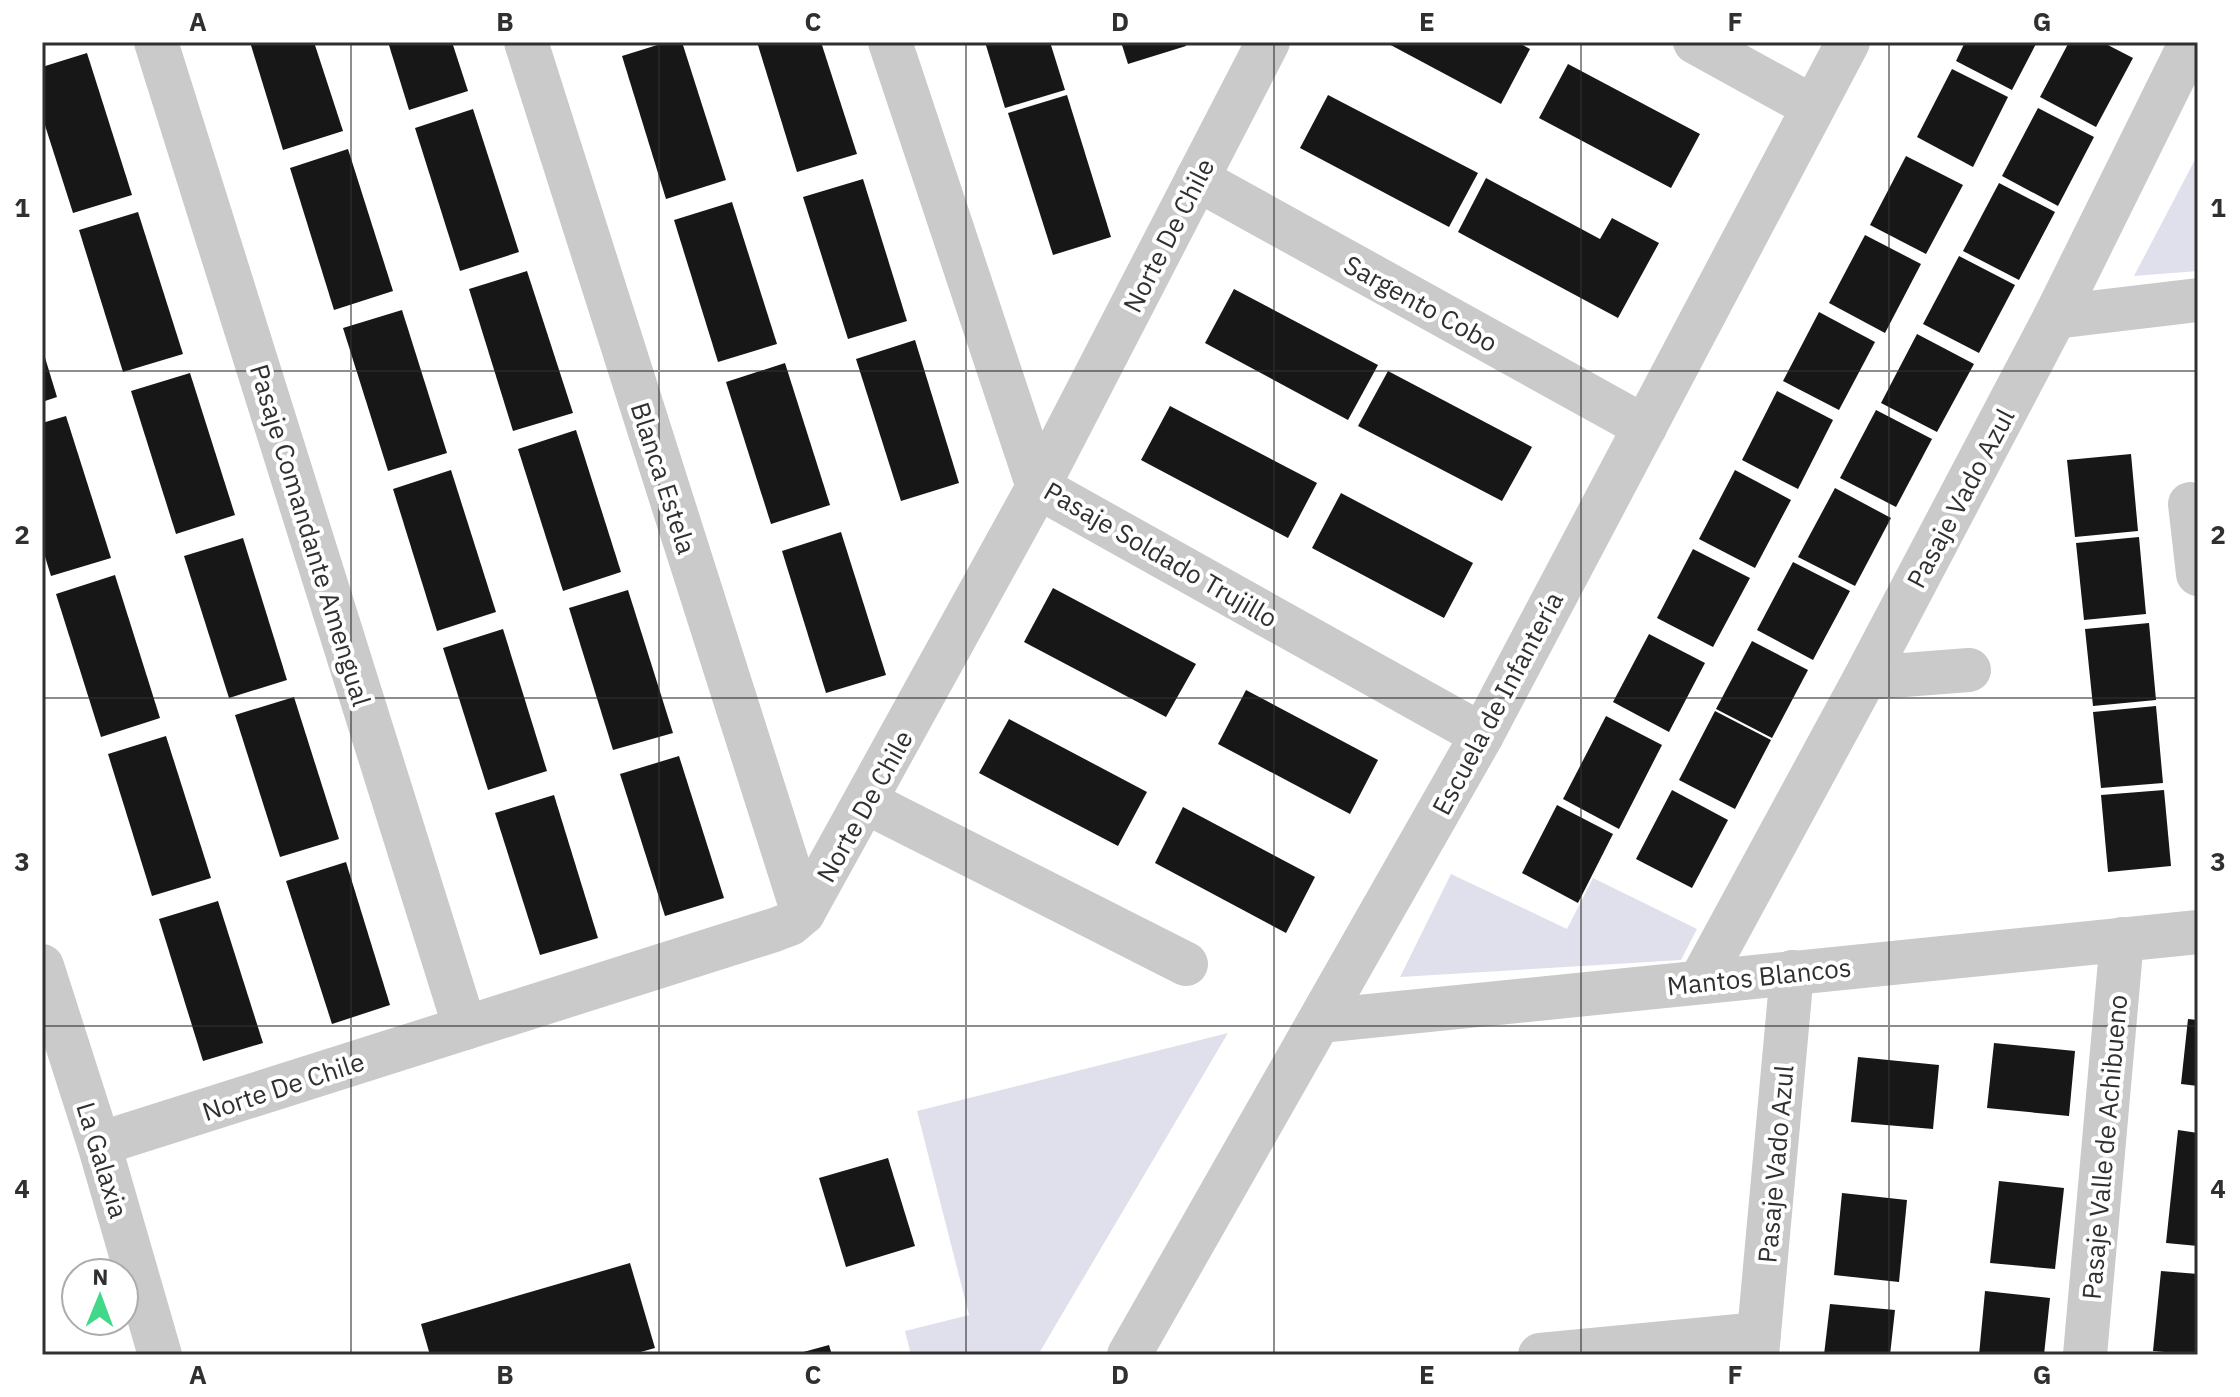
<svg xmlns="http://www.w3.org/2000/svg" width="2240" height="1397" font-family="'IBM Plex Sans',sans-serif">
  <rect width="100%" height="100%" fill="#fff"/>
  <!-- green -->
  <g fill="#e0e0ec">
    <polygon points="2198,154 2198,271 2134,276"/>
    <polygon points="1451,874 1567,929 1593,878 1697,929 1681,960 1400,977"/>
    <polygon points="1228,1033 1038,1355 911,1355 905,1331 969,1315 917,1111"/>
  </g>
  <!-- building -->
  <g fill="#171717">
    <polygon points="250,42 314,42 343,131 283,150"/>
    <polygon points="388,42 452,42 468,91 409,110"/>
    <polygon points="667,42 682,42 726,180 666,199 622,56"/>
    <polygon points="757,42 821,42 857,154 797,172"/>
    <polygon points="985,42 1050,42 1065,90 1005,108"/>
    <polygon points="1121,42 1185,42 1186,46 1128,64"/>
    <polygon points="1385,42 1517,42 1530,49 1501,104"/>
    <polygon points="1965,42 2037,42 2012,90 1956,61"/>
    <polygon points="2069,42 2102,42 2133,58 2096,127 2040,97"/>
    <polygon points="87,53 132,195 73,213 42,116 42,67"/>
    <polygon points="1568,64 1700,134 1671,188 1539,118"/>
    <polygon points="1952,69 2008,97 1973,167 1917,137"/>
    <polygon points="1067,95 1111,237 1053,255 1008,113"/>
    <polygon points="1328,95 1478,173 1449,227 1300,148"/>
    <polygon points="2038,108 2094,137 2058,206 2002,176"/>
    <polygon points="473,109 519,252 460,271 415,128"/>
    <polygon points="348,149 393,291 334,310 290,168"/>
    <polygon points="1906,156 1963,185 1926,254 1870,225"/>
    <polygon points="1486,178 1600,239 1612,218 1659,243 1618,318 1458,232"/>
    <polygon points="863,179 907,321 848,339 803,197"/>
    <polygon points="1999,183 2055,212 2019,280 1963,251"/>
    <polygon points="732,202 777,344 718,362 674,220"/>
    <polygon points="138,212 183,354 123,372 79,230"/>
    <polygon points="1865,235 1921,264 1885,333 1829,303"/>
    <polygon points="1959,256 2015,285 1979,353 1923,324"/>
    <polygon points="527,271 573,413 513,431 469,289"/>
    <polygon points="1234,289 1378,365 1348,420 1205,343"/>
    <polygon points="402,310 447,453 388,471 343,328"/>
    <polygon points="1819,312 1875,342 1839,410 1783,381"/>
    <polygon points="1917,334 1974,364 1937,432 1881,403"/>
    <polygon points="915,340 959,483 901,501 856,359"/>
    <polygon points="43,351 57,397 42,402 42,352"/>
    <polygon points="785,363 830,505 771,524 726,382"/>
    <polygon points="1388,371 1532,447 1502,501 1358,426"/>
    <polygon points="190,373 235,515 176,534 131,391"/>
    <polygon points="1777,391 1833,420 1798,489 1742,460"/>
    <polygon points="1170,406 1317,483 1288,538 1141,460"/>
    <polygon points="1876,410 1932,439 1896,507 1840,478"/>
    <polygon points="66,416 111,558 51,576 42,547 42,423"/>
    <polygon points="576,430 621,572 563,591 518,449"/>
    <polygon points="2131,454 2138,531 2075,537 2067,460"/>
    <polygon points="451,470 496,612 437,631 393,489"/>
    <polygon points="1735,470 1791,500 1755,568 1699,539"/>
    <polygon points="1835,488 1891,518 1855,586 1798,557"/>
    <polygon points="1341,493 1473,563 1444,618 1312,548"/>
    <polygon points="841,532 886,675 826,693 782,551"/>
    <polygon points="2139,537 2146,614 2084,620 2076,543"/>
    <polygon points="243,538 287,680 229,698 184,556"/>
    <polygon points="1693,549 1750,578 1713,647 1657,618"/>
    <polygon points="1793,562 1850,591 1813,660 1757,630"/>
    <polygon points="115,575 160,718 101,737 56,594"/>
    <polygon points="1053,588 1196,664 1166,717 1024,642"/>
    <polygon points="628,590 673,733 613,750 569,608"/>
    <polygon points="2149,623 2156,700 2093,706 2085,629"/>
    <polygon points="503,629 547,771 488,790 443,648"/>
    <polygon points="1649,634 1705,663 1669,732 1613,702"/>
    <polygon points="1752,641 1808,670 1772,738 1716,709"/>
    <polygon points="1246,690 1378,760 1350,814 1218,744"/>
    <polygon points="294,697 339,839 280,857 235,715"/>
    <polygon points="2156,706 2163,783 2101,788 2093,712"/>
    <polygon points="1715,711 1771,740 1735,809 1679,780"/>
    <polygon points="1606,716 1662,745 1619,829 1563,799"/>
    <polygon points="1009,719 1147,792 1118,846 979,773"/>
    <polygon points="166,736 211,878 152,896 108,754"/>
    <polygon points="679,756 724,898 665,916 620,774"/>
    <polygon points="1672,790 1728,820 1692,888 1636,859"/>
    <polygon points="2164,790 2171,866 2108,872 2101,795"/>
    <polygon points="554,795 598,938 540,955 495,813"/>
    <polygon points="1557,805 1613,834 1578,903 1522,873"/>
    <polygon points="1183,807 1315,877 1286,933 1155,863"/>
    <polygon points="346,862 390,1005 332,1024 286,881"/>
    <polygon points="218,901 263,1043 203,1061 159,919"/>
    <polygon points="2188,1019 2198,1020 2198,1086 2181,1084"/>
    <polygon points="1994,1043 2075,1051 2069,1116 1987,1108"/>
    <polygon points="1858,1057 1939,1065 1933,1129 1851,1122"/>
    <polygon points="2178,1130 2198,1133 2198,1246 2166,1243"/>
    <polygon points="888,1158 915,1246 846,1267 819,1178"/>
    <polygon points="1999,1181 2064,1188 2055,1269 1990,1263"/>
    <polygon points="1842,1193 1907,1200 1899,1282 1834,1275"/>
    <polygon points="630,1263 655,1348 630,1355 430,1355 421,1324"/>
    <polygon points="2161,1271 2198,1274 2198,1355 2153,1351"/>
    <polygon points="1985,1291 2050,1298 2044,1355 1979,1355"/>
    <polygon points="1830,1304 1895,1310 1890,1355 1824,1355"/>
    <polygon points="829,1345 832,1355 796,1355 796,1354"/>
  </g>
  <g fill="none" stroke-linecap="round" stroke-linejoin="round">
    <!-- minor -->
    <g stroke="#cacaca" stroke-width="44">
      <polyline points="156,42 465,1028"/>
      <polyline points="526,42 803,913"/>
      <polyline points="890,42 1038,487 1482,735"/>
      <polyline points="1695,42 1813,107"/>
      <polyline points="1197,179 1645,427"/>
      <polyline points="2055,317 2198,300"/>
      <polyline points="2190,504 2198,574"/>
      <polyline points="1865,678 1969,670"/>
      <polyline points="866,802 1186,964"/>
      <polyline points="42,966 99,1144 160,1355"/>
      <polyline points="1700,982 1865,678 2055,317 2191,42"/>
      <polyline points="1320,1021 2198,932"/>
      <polyline points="99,1144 774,930 790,924 803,913 1038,487 1268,42"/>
      <polyline points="1129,1355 1482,735 1848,42"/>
      <polyline points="1540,1355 1759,1334"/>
      <polyline points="1757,1355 1792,972"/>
      <polyline points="2085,1355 2122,939"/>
    </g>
  </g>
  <!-- grid -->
  <path fill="none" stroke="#303030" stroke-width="2" stroke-opacity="0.55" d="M351 42V1355M659 42V1355M966 42V1355M1274 42V1355M1581 42V1355M1889 42V1355M42 371H2198M42 698H2198M42 1026H2198"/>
  <g text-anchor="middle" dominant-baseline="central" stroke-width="8" stroke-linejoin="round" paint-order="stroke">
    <!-- street labels -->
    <g font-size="26" fill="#303030" stroke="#fff">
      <text transform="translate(1168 235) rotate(-63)">Norte De Chile</text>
      <text transform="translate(1421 303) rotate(29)">Sargento Cobo</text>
      <text transform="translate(664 478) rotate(72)">Blanca Estela</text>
      <text transform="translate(1960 498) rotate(-62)">Pasaje Vado Azul</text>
      <text transform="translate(311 535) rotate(73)">Pasaje Comandante Amengual</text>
      <text transform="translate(1161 554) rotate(30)">Pasaje Soldado Trujillo</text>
      <text transform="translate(1497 703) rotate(-62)">Escuela de Infantería</text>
      <text transform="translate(864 806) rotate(-61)">Norte De Chile</text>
      <text transform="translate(1759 976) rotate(-6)">Mantos Blancos</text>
      <text transform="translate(283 1086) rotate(-18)">Norte De Chile</text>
      <text transform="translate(2104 1147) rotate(-85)">Pasaje Valle de Achibueno</text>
      <text transform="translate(103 1160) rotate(73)">La Galaxia</text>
      <text transform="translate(1775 1164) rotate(-85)">Pasaje Vado Azul</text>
    </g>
  </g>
  <!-- border -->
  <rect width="2240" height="1397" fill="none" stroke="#ffffff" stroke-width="88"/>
  <!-- north arrow -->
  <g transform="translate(100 1297) rotate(1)"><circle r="38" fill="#ffffff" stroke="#acacac" stroke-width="2"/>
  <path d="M0-6L14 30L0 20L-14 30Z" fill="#42d88a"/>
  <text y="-12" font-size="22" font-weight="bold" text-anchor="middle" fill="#303030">N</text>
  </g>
  <rect x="44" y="44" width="2152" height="1309" fill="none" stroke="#303030" stroke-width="3"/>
  <g font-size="26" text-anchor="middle" font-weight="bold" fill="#303030">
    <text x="198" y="31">A</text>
    <text x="505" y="31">B</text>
    <text x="813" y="31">C</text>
    <text x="1120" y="31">D</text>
    <text x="1427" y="31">E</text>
    <text x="1735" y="31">F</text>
    <text x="2042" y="31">G</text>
    <text x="22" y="217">1</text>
    <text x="2218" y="217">1</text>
    <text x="22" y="544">2</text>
    <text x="2218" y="544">2</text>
    <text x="22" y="871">3</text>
    <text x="2218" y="871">3</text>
    <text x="22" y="1198">4</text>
    <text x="2218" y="1198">4</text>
    <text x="198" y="1384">A</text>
    <text x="505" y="1384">B</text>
    <text x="813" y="1384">C</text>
    <text x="1120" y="1384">D</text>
    <text x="1427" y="1384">E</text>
    <text x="1735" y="1384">F</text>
    <text x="2042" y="1384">G</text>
  </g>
</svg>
